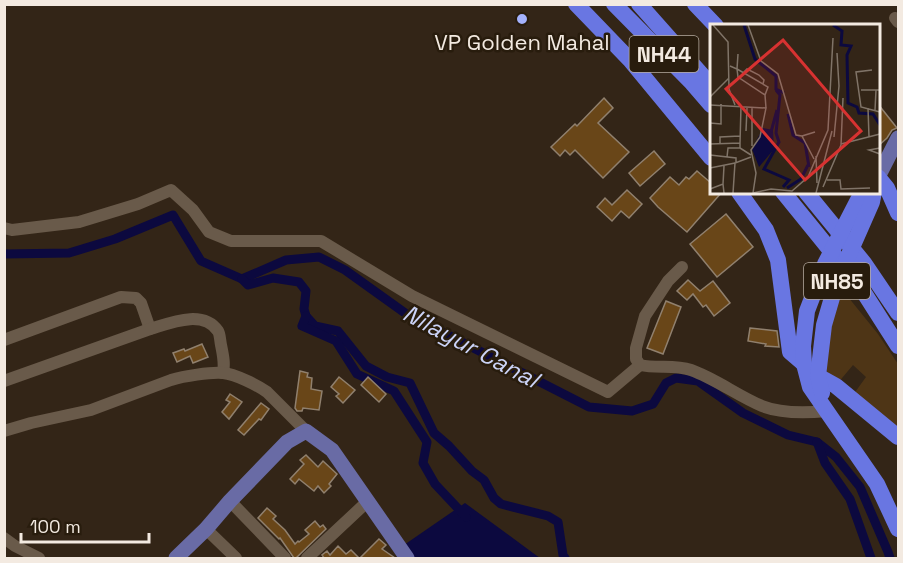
<svg xmlns="http://www.w3.org/2000/svg" width="903" height="563" font-family="'Space Grotesk',sans-serif">
  <rect width="100%" height="100%" fill="#332517"/>
  <!-- green -->
  <polygon fill="#4e3516" points="840,287 878,334 898,364 898,429 853,395 866,377 853,365 837,384 825,369 827,327"/>
  <!-- water -->
  <polygon fill="#0c093f" points="465,503 533,553 540,558 413,558 404,545"/>
  <g fill="none" stroke-linecap="round" stroke-linejoin="round">
    <!-- canal -->
    <g stroke="#0c093f" stroke-width="9">
      <polyline points="4,254 69,253 115,239 173,215 201,261 242,279 286,260 319,257 345,270 405,313 589,407 632,411 653,404 666,383 676,378 698,381 743,413 788,435 817,442 836,457 860,487 888,552 890,558"/>
      <polyline points="242,279 248,285 273,278 299,282 306,291 304,309 306,316 315,326 338,331 366,366 387,377 410,383 434,433 449,446 472,471 484,480 494,498 501,504 548,516 558,522 563,555 565,558"/>
      <polyline points="306,316 302,326 336,341 357,374 394,391 427,442 423,463 435,484 466,517"/>
      <polyline points="817,442 825,463 850,499 871,558"/>
    </g>
  </g>
  <!-- building -->
  <g fill="#694618" stroke="#90806e" stroke-width="1.5">
    <polygon points="604,98 613,108 598,123 629,152 603,178 575,150 570,155 565,150 560,156 551,147 575,124 577,126"/>
    <polygon points="878,104 897,128 892,130 887,138 878,146"/>
    <polygon points="654,151 665,164 640,186 629,173"/>
    <polygon points="697,171 711,183 711,192 722,192 687,232 658,207 650,198 670,177 679,185 686,177 689,179"/>
    <polygon points="627,190 642,204 629,218 621,211 612,221 597,207 605,198 612,205"/>
    <polygon points="726,214 753,247 717,277 690,244"/>
    <polygon points="688,280 700,291 713,281 730,303 714,316 706,305 703,307 693,294 687,300 677,291"/>
    <polygon points="666,301 681,307 663,354 647,348"/>
    <polygon points="750,328 777,331 779,347 765,346 766,344 748,341"/>
    <polygon points="202,344 208,357 193,363 190,356 177,362 173,353 184,349 185,351"/>
    <polygon points="300,371 308,373 307,377 312,378 311,389 322,391 319,410 303,408 302,411 297,411 295,408"/>
    <polygon points="339,377 355,390 343,403 336,396 339,394 331,387"/>
    <polygon points="368,377 386,394 379,402 361,385"/>
    <polygon points="230,394 242,402 229,419 222,412 230,402 226,400"/>
    <polygon points="261,403 269,409 261,420 259,419 244,435 238,430"/>
    <polygon points="306,455 318,467 323,461 337,474 329,484 331,486 324,493 318,486 314,491 299,479 295,484 290,479 304,464 300,460"/>
    <polygon points="267,508 276,516 273,519 285,530 295,544 298,541 299,542 309,534 305,530 315,521 320,527 323,525 326,529 296,558 294,558 280,538 279,539 258,518"/>
    <polygon points="379,539 386,545 382,549 395,558 360,558"/>
    <polygon points="338,546 346,554 351,550 359,558 324,558 322,555 327,551 330,555"/>
  </g>
  <g fill="none" stroke-linecap="round" stroke-linejoin="round">
    <!-- minor -->
    <g stroke="#695a4a" stroke-width="12">
      <polyline points="895,18 898,22"/>
      <polyline points="4,228 12,230 79,222 138,204 171,190 193,210 209,232 231,241 321,241 412,296 608,392 640,365"/>
      <path d="M682 267 668 281 645 316 636 348V359L640 365C657 369 674 364 691 370 716 379 738 396 762 406 782 414 806 413 827 411"/>
      <polyline points="4,340 121,297 136,298 141,303 150,329"/>
      <path d="M4 381 150 329C170 323 203 309 218 331 220 334 220 340 221 345 223 355 225 363 223 373"/>
      <path d="M4 431 31 423 91 410 171 380C184 376 210 372 223 373 235 374 257 385 267 392L306 431"/>
      <polyline points="230,501 285,558"/>
      <polyline points="206,529 236,558"/>
      <polyline points="4,538 15,546 39,558"/>
      <polyline points="307,558 368,501"/>
    </g>
    <!-- major -->
    <g stroke="#696ba5" stroke-width="15">
      <polyline points="878,177 898,138"/>
      <polyline points="176,558 206,529 230,501 287,442 306,431 332,450 407,558"/>
    </g>
    <!-- highway -->
    <g stroke="#6976e2" stroke-width="16">
      <polyline points="576,4 630,60 711,158"/>
      <polyline points="614,4 692,83 711,105"/>
      <polyline points="639,4 711,85"/>
      <polyline points="695,4 716,26"/>
      <polyline points="878,177 887,188 898,213"/>
      <polyline points="739,192 766,230 778,260 790,352 804,364"/>
      <polyline points="783,192 861,288 898,346"/>
      <polyline points="806,192 864,263 898,313"/>
      <polyline points="863,192 858,200 825,264 807,311 803,346 804,364 810,387 877,484 898,529"/>
      <polyline points="818,376 836,386 898,437"/>
      <polyline points="822,393 818,376 824,325 836,284 872,202 874,192"/>
    </g>
  </g>
  <!-- markers -->
  <circle fill="#a4b2fc" stroke="#281c0d" stroke-width="2" cx="522" cy="19" r="6"/>
  <g text-anchor="middle" dominant-baseline="central" stroke-width="5" stroke-linejoin="round" paint-order="stroke">
    <!-- shield labels -->
    <g fill="#281c0d" stroke="#b6aca1" stroke-width="1.5">
      <rect x="629.5" y="36" width="69" height="36" rx="4.5"/>
      <rect x="804" y="263" width="66" height="36" rx="4.5"/>
    </g>
    <g font-size="21" font-weight="bold" fill="#f3eae1">
      <text x="664" y="54">NH44</text>
      <text x="837" y="281">NH85</text>
    </g>
    <!-- poi labels -->
    <g font-size="22" fill="#f3eae1" stroke="#281c0d">
      <text x="522" y="42">VP Golden Mahal</text>
    </g>
    <!-- water labels -->
    <g font-size="24" font-style="italic" fill="#cbd3f7" stroke="#281c0d">
      <text transform="translate(471 346) rotate(28)">Nilayur Canal</text>
    </g>
  </g>
  <!-- overview -->
  <g transform="translate(710 24)">
    <rect width="170" height="170" fill="#332517"/>
    <path d="M53 104 63 106 64 125 49 143 42 125Z" fill="#0c093f"/>
    <path fill="none" stroke="#0c093f" stroke-width="3" d="M34 1 45 35 66 52V65L74 69M123 1 132 7 131 21 141 22 137 31 138 79 147 83 149 89 163 90 170 101M66 66 70 71 66 109 69 118 54 145 79 156 73 163M78 90 83 111 95 119 99 143M61 108 67 86M77 164 91 155 98 141"/>
    <path fill="none" stroke="#807468" stroke-width="1.5" d="M3 1 18 18 19 65 25 81M38 1 51 37 68 50 86 111 92 112M28 30 27 45 58 63 55 71M20 42 27 45 28 53 55 71 56 84M162 46 146 48 151 83 170 88M33 49 37 45 49 51 54 56 53 60M151 66H170M0 73 19 54M0 81 56 84 50 113 41 126 46 149 43 169M42 83V122M158 84 159 113M165 86 166 66M0 99 11 100V80M36 107 37 84M124 113 129 62 127 29M10 119V113L30 112M30 119 31 82M0 120 30 119V124L41 131M131 120 170 110M170 124 159 126 170 130M0 131 26 134V138M106 132 107 159M17 133 18 124H30M104 135 92 112 105 108M0 144 25 139M117 156H130L131 165 160 164M13 160 14 142M113 163 131 121 133 74M0 165 13 160 14 169M23 169 25 139 41 133M43 169 61 165 82 167 98 153 118 106 123 14M106 169 122 107"/>
    <path fill="#d73231" fill-opacity="0.15" stroke="#d73231" stroke-width="3" d="M73 16 151 107 95 156 16 65Z"/>
    <rect width="170" height="170" fill="none" stroke="#f3eae1" stroke-width="3"/>
  </g>
  <!-- border -->
  <rect width="903" height="563" fill="none" stroke="#f3eae1" stroke-width="12"/>
  <!-- scale -->
  <path d="M21 533v9h128v-9" fill="none" stroke="#f3eae1" stroke-width="3"/>
  <text x="30" y="533" font-size="18" fill="#f3eae1" stroke="#281c0d" stroke-width="4.5" paint-order="stroke">100 m</text>
</svg>
